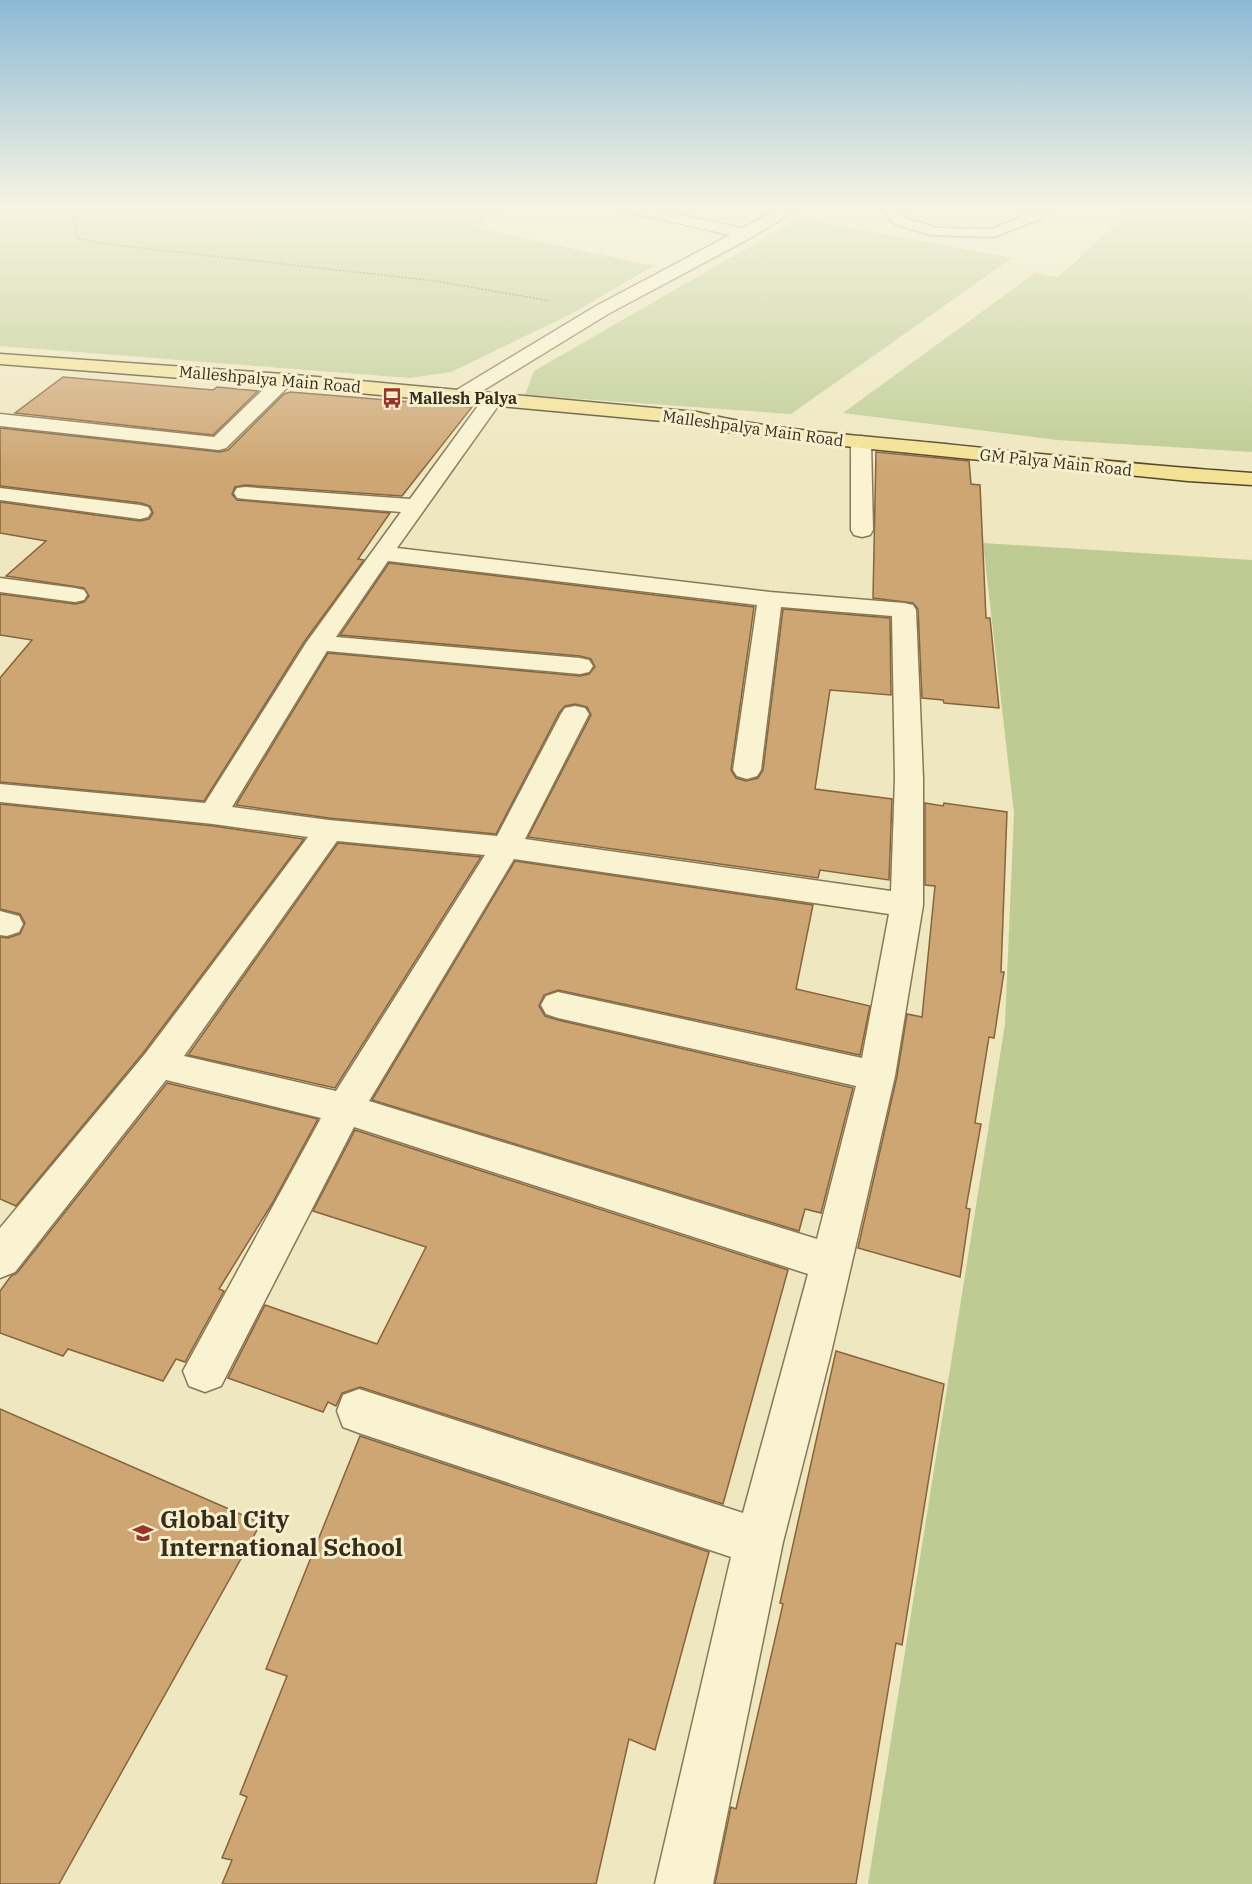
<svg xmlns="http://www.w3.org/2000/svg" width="1252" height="1884" font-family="'IBM Plex Serif',serif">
  <rect width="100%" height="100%" fill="#eee7bf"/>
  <!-- green -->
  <g fill="#becc93">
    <polygon points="0,205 517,205 473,227 653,266 571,314 451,372 410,378 0,346"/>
    <polygon points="1138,205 1252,205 1252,452 1057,440 843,413 1035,273 1058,277"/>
    <polygon points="799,218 1012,258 791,414 525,395 534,371"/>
    <polygon points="983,543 1252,560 1252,1884 868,1884 1005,1024 1014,813"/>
  </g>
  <!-- building -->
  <g fill="#cea674" stroke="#87643c" stroke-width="1.5">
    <polygon points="63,377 213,390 217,387 258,391 213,435 15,413"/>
    <polygon points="290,392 472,407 402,496 245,485 235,487 232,494 237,500 390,513 358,559 364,560 304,642 204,801 0,782 0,678 32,640 0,635 0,594 75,604 84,602 89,596 84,588 6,576 46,541 0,533 0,502 140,521 149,519 153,513 150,506 141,503 0,486 0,428 220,452 228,450 284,394"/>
    <polygon points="876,452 969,461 971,484 980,485 986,618 990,618 999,708 944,703 943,700 922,698 918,609 913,603 873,598"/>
    <polygon points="389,563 754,607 731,770 736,778 746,781 758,778 763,770 783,609 890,618 891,695 830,690 815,789 892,799 889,880 820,870 818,878 528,837 591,715 587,707 575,704 565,706 559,713 496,834 329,818 236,805 328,653 580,676 589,674 595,667 591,659 580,656 340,635"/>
    <polygon points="925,803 943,806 944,803 1007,812 1001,972 1004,972 994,1038 989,1037 975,1123 981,1124 966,1208 970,1209 960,1277 858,1248 897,1076 907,1014 922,1017 935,886 925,885"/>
    <polygon points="0,804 213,826 304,839 143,1053 16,1206 0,1199 0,937 8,938 20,934 25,923 20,914 0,909"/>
    <polygon points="338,843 481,857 335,1088 188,1055"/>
    <polygon points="515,861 813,905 796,989 870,1006 860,1055 558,990 544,995 539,1006 545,1016 558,1020 853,1088 821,1213 805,1209 799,1231 372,1100"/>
    <polygon points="167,1083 318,1119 273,1202 219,1289 224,1291 185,1362 176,1359 163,1381 68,1349 63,1356 0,1333 0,1291 11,1276 17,1273"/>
    <polygon points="355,1130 788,1270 723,1504 360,1387 342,1393 336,1406 328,1402 323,1412 228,1378 265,1305 377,1344 426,1247 313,1211"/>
    <polygon points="836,1351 944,1384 902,1645 896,1643 856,1884 715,1884 731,1807 736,1809 783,1604 780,1603"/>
    <polygon points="0,1409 261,1523 59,1884 0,1884"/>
    <polygon points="360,1436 709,1552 655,1750 629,1739 596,1884 222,1884 232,1860 222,1858 247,1797 240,1794 287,1676 266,1669"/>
  </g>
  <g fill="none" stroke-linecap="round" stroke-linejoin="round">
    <!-- minor casing -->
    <g stroke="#877857" stroke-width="3">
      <g id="minor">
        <polygon points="608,205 636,205 742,228 786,205 804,205 752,237 608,314 469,399 455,399 452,395 455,391 596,306 730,235 615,209"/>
        <polygon points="878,205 893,205 905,218 937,228 992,229 1032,212 1040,205 1056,205 1042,218 994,237 931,235 895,224"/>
        <polygon points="284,374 291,376 293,380 291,384 226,448 219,450 0,426 0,414 214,437 277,376"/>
        <path d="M493 393 500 395 503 399 397 548 770 592 904 603 913 605 916 610 923 778V905L895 1076 830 1357 783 1542 713 1884H655L731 1557 359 1433 343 1427 337 1411 343 1395 359 1389 743 1513 808 1274 354 1127 221 1386 205 1392 189 1386 183 1371 321 1118 166 1080 15 1272 0 1278V1228L145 1054 308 837 213 824 0 802V784L205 803 306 643 401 512 245 499 237 498 234 493 237 488 245 487 410 499 486 395ZM388 561 757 605 733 770 737 776 747 779 757 776 761 770 781 607 892 616 895 778 891 891 525 839 589 714 585 708 575 706 565 708 561 714 497 836 329 820 232 807 327 651 580 674 589 672 593 666 589 660 580 658 336 637ZM337 841 485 855 336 1091 184 1056ZM514 859 889 914 862 1058 558 992 546 996 541 1005 546 1014 558 1018 856 1086 817 1239 369 1101Z"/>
        <polygon points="861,436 868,438 871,442 873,530 870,535 862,537 854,535 851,530 851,442 854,438"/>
        <polygon points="0,488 140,505 148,507 151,512 148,517 140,519 0,500"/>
        <polygon points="0,578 75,588 84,590 87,595 84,600 75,602 0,592"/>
        <polygon points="0,911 19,916 23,924 19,932 7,936 0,935"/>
      </g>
    </g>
    <!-- major casing -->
    <g stroke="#55452c" stroke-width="3">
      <path id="major" d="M0 354 284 374 697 412C774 431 856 435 935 443 1041 454 1146 466 1252 473V485L1188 481 861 448 720 431 695 424 284 386 0 364Z"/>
    </g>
    <!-- path -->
    <polyline stroke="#877857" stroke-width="1.5" stroke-dasharray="2 1.5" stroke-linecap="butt" points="71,205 77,238 106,244 435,281 551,301"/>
    <!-- minor -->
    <use href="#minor" fill="#f9f3d2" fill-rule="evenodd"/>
    <!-- major -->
    <use href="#major" fill="#f3e395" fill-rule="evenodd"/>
  </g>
  <!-- sky -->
  <linearGradient id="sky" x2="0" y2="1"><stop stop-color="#8cb9d6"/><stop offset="0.44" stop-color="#f7f4e2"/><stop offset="1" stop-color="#f7f4e2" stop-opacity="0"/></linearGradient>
  <rect width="1252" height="469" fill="url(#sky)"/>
  <!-- icons -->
  <defs>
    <g id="bus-bare" transform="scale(1.62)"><path d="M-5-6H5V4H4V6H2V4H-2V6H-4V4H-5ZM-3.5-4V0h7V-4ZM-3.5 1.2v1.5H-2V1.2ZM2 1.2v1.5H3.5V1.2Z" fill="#973526" stroke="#f6f0cf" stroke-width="2.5" paint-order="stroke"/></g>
    <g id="school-bare" transform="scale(1.62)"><path d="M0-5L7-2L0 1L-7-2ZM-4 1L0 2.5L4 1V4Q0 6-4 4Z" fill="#973526" stroke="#f6f0cf" stroke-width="2.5" paint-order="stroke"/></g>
  </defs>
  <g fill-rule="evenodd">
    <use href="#bus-bare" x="392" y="398"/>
    <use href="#school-bare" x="143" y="1533"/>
  </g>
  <g text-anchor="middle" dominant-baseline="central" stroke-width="6" stroke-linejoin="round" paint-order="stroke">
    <!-- far-street labels -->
    <g font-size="16" fill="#362d1c" stroke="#f6f0cf">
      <text transform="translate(270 379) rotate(5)">Malleshpalya Main Road</text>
      <text transform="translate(753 428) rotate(8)">Malleshpalya Main Road</text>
      <text transform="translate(1056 462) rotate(6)">GM Palya Main Road</text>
    </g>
    <!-- far-poi labels -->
    <g font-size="16" font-weight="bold" fill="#362d1c" stroke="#f6f0cf" text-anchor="start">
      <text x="409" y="398">Mallesh Palya</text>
    </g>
    <!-- near-poi labels -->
    <g font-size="24" font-weight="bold" fill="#362d1c" stroke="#f6f0cf" text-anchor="start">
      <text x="160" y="1519">Global City<tspan x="160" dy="28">International School</tspan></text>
    </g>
  </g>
</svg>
